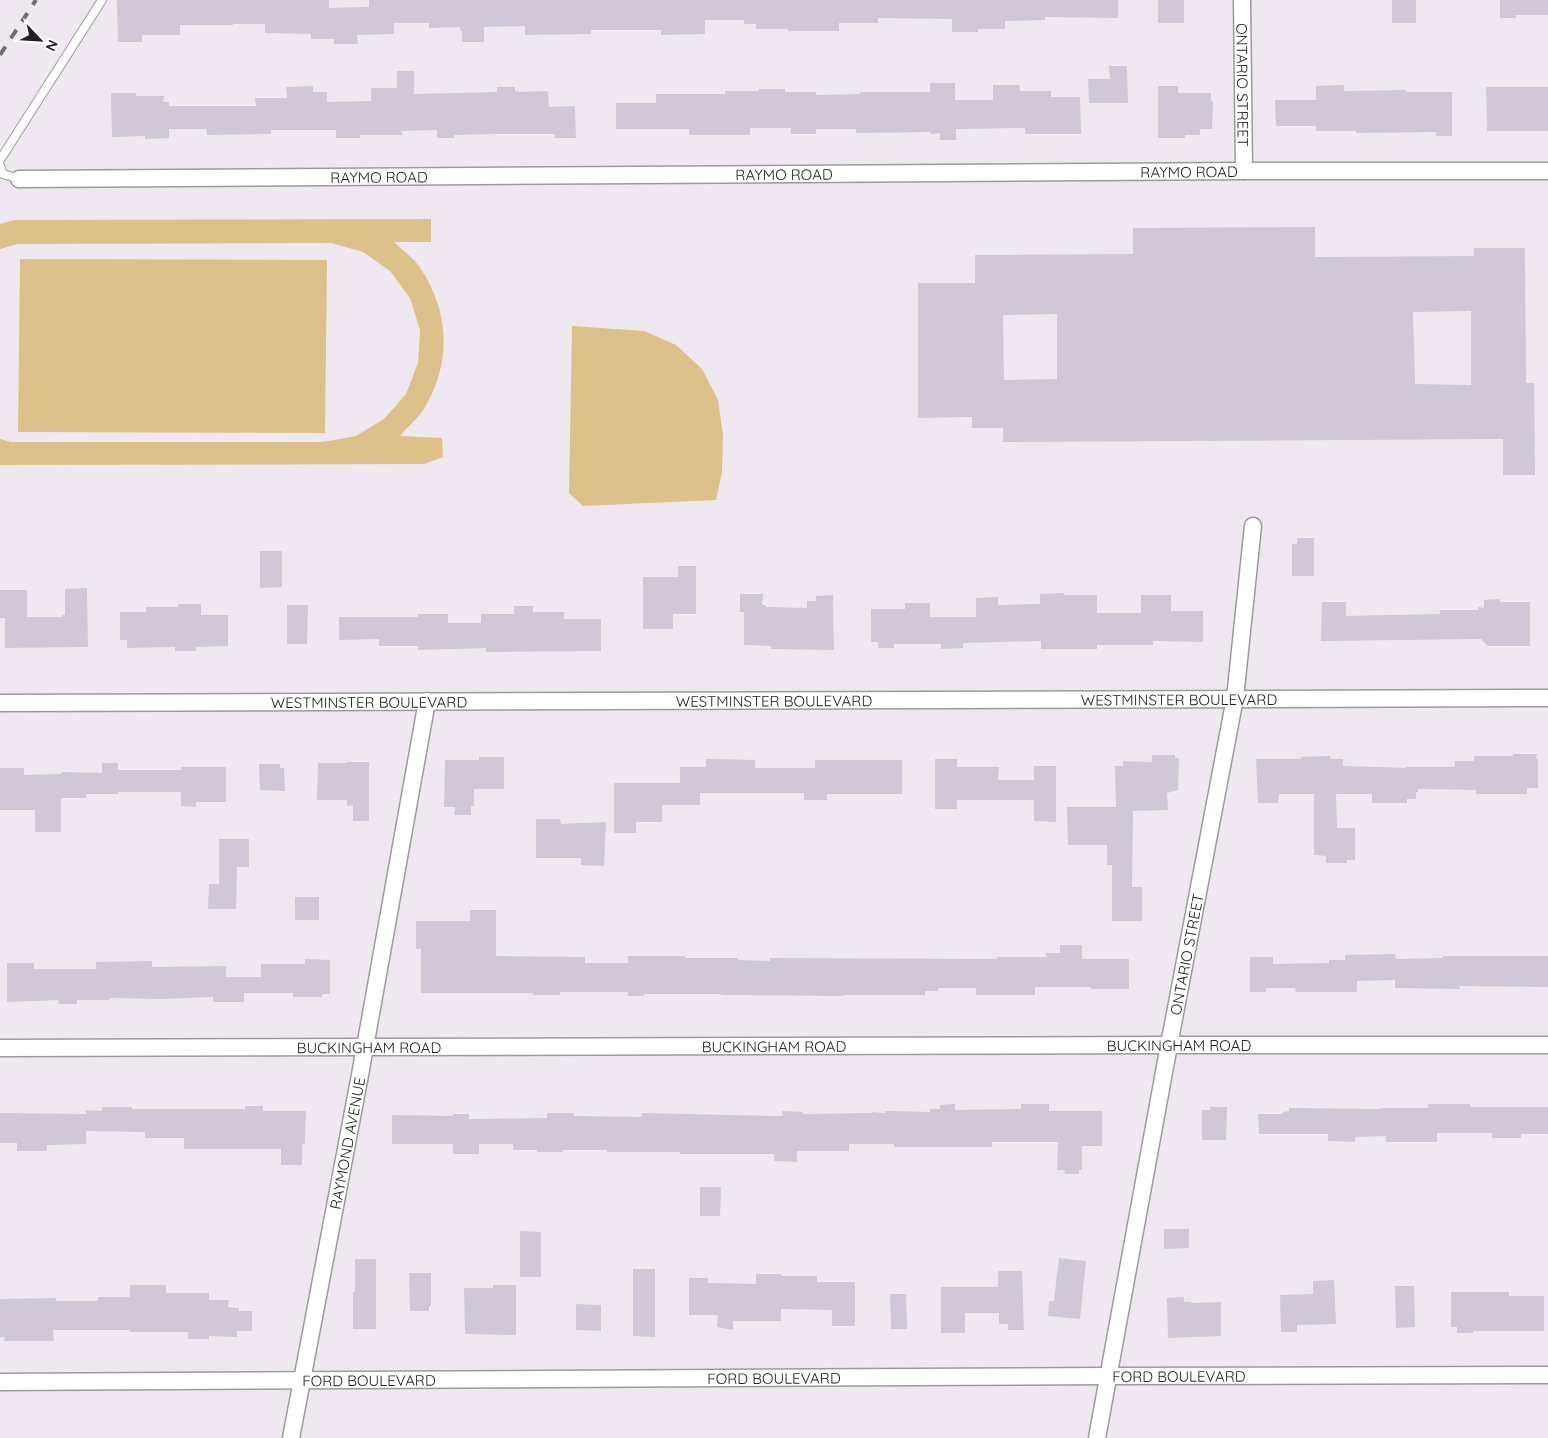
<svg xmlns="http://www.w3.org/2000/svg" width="1548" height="1438" font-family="Quicksand,sans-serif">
  <rect width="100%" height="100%" fill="#efe8f1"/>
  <!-- pitch -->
  <g fill="#dcc28a">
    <path d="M431 219V242H394C403 251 415 259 421 269 450 314 451 362 425 407 419 418 407 427 400 436L442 438 443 457 424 464 0 465V439L11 442H323L356 436 384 419 406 394 418 363 420 330 410 298 390 271 363 252 331 243 18 244 0 249V224L14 220Z"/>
    <polygon points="20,259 327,260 325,433 18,432"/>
    <polygon points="572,326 644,331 676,345 702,369 718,400 723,435 722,472 716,500 583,506 569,493"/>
  </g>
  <!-- building -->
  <g fill="#d0c8d7" fill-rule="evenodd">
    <polygon points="117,0 329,0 329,8 369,7 369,0 1118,0 1118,18 1045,17 1045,20 1005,21 1005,29 978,29 978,32 952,32 952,19 878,18 878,23 839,23 839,31 788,31 788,29 756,29 756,24 744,24 744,20 705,20 705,34 661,35 661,30 591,30 591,34 525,35 525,26 484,27 484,42 462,42 462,31 460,31 460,27 429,28 429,23 394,23 394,34 357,35 358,44 334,44 334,39 311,39 311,34 265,33 265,24 233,24 233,25 180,25 180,35 142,35 142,42 118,42"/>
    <rect x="1158" y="0" width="26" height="23"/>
    <rect x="1392" y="0" width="24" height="23"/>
    <polygon points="1500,0 1548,0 1548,15 1516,15 1516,18 1500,18"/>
    <polygon points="1109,66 1127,66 1128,103 1089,103 1088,79 1110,79"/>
    <polygon points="397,71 414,71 414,94 497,92 497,87 515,87 515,91 519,92 548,91 549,107 575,106 576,138 555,138 555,134 495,134 454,135 454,138 437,138 437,130 402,131 402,135 360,135 360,138 336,138 336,130 271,130 271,134 207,135 206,129 169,129 169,138 145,139 145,136 112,137 111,93 136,93 136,96 164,96 163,102 169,102 169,106 256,106 255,98 287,98 286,87 313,86 313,92 327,92 327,102 371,101 371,88 397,88"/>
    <polygon points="930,83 955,83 955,100 993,100 993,85 1019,85 1020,91 1051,91 1051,97 1080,97 1081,134 1025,134 1025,128 956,129 956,140 940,140 940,133 931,134 931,132 856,133 856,129 816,129 816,134 791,134 791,128 750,128 750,135 689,135 689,129 616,129 616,103 656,103 656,94 725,94 725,91 759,91 759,89 785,89 785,92 816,92 816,95 860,94 860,92 930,92"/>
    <polygon points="1344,85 1344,91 1406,90 1406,92 1452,92 1452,136 1436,136 1436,132 1356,133 1356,131 1316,131 1316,126 1276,126 1275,100 1316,100 1316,86"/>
    <polygon points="1158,86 1178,86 1178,93 1211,93 1211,101 1213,101 1212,129 1200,129 1200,135 1185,135 1185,138 1158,138"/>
    <polygon points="1486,87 1548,87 1548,131 1487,131"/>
    <path d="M1315 227V257L1474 256V248H1525L1526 383H1534L1535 475H1503V439L1003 442V428H972V417L918 418V283H975V255L1133 254V228ZM1471 311V385L1415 384 1413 312ZM1057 314V379L1004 380 1003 315Z"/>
    <polygon points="1297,538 1314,538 1314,576 1292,576 1292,544 1297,544"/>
    <polygon points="260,551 282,551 282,587 260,588"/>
    <polygon points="678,566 696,566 696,614 673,614 673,629 643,629 643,577 678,577"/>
    <polygon points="87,588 88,647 5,648 5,618 0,618 0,590 27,590 27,617 62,617 62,615 65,615 65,589"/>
    <polygon points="1064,593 1064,595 1097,595 1097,613 1141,613 1141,595 1171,595 1171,611 1203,611 1203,642 1153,641 1153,645 1097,645 1097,649 1041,649 1041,641 963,643 963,648 941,649 941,644 894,644 894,648 878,648 878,642 871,642 871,609 905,609 905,603 930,603 930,617 976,617 976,598 998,597 998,605 1040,604 1040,594"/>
    <polygon points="740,594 763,594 762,605 766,605 766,607 807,608 807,601 816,601 816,596 833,595 834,650 771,649 771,646 744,645 744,612 740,612"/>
    <polygon points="1500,599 1500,602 1530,602 1530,646 1488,646 1481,639 1321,641 1322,602 1346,602 1346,616 1440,614 1440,610 1478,610 1478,607 1484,608 1484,600"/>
    <polygon points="178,604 201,604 201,615 228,615 228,646 196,647 196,651 175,651 175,647 127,648 127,640 120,640 120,612 146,612 146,607 178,607"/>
    <polygon points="287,605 308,605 307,644 287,644"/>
    <polygon points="514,606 533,606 533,612 564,612 564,619 601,619 601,651 486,652 486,648 418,650 418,646 379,646 379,639 339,640 339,617 418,617 418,614 448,614 448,623 481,623 481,614 514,614"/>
    <polygon points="1513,754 1537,754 1536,759 1538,759 1538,788 1527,788 1527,794 1476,794 1476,790 1418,789 1418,792 1416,792 1416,799 1407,799 1407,803 1372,803 1372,794 1336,794 1337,828 1355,828 1355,860 1347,860 1347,863 1326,863 1326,856 1314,855 1314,794 1279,794 1278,803 1258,803 1256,759 1301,759 1301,757 1330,756 1330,759 1343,759 1343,766 1406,768 1406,767 1455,767 1455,761 1474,761 1474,756 1513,756"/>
    <polygon points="1152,755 1175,755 1175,758 1179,758 1178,790 1167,793 1168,810 1133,811 1132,887 1142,887 1142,921 1112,921 1112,865 1107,865 1107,845 1068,845 1067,807 1116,807 1115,766 1123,766 1123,761 1152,762"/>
    <polygon points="479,757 504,757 504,789 474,789 474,806 471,806 471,815 454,815 455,807 444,807 445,760 479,760"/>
    <polygon points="706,759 755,760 755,768 815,768 815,760 902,760 902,794 827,794 827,800 804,800 804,793 700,793 700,805 662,805 662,822 636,822 636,833 614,833 614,783 680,783 680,767 706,767"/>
    <polygon points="935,759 957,759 957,767 999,767 998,780 1034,780 1034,766 1056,766 1056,822 1034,821 1034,800 957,800 957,809 935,809"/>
    <polygon points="347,762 369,762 369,821 353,821 353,805 347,806 347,800 317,800 318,763 347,763"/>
    <polygon points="102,763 118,763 118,770 181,770 181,767 226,767 226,802 196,802 196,807 181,806 181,792 118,792 118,794 86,794 86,798 61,798 61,832 35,832 35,810 0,810 0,768 24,768 24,775 61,774 61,772 102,773"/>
    <polygon points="259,764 280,764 280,768 284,768 285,791 260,790"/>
    <polygon points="536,819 560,819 561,824 606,822 604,866 581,865 581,858 536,858"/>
    <polygon points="219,839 249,839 249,867 237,867 236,909 208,909 209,884 219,884"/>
    <rect x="295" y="897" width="24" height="23"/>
    <polygon points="470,910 496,910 496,956 585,957 585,963 628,963 628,956 685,956 685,958 738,958 738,960 770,961 770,958 997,959 997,957 1046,957 1046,953 1060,953 1060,945 1082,945 1082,959 1129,959 1129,989 1091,989 1091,987 1035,987 1035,995 976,995 976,988 938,988 938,991 925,991 925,995 844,995 844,996 721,995 721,994 644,994 644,996 628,996 628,992 560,992 560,995 533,995 533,993 421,993 421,949 416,949 416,921 470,921"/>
    <polygon points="1395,954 1396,959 1443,958 1443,956 1548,956 1548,987 1459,986 1460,989 1395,988 1395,980 1357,981 1357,992 1296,992 1295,988 1266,988 1266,992 1250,992 1250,957 1273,957 1273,964 1329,963 1329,960 1345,960 1345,955"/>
    <polygon points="305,959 330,960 330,994 322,994 322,997 293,997 293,993 244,993 244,1002 213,1002 213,997 162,999 110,998 110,1000 77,1000 77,1004 59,1004 58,1000 7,1002 7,963 34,963 34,969 96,969 96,962 152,961 152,967 226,966 226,977 261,977 261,964 305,964"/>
    <polygon points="955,1104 955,1110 1021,1109 1021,1104 1049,1104 1049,1111 1102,1111 1102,1146 1082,1146 1082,1170 1079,1170 1079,1174 1065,1174 1064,1170 1057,1170 1058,1142 992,1142 992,1147 894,1147 894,1144 849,1144 849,1151 797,1151 797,1162 774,1161 774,1154 680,1154 680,1152 607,1152 607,1150 563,1150 563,1152 537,1152 537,1150 513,1150 513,1144 479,1144 479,1154 453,1154 453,1144 392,1144 392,1115 453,1116 453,1114 469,1114 469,1119 547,1118 547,1113 574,1113 574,1116 642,1117 642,1113 775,1116 783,1116 782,1111 803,1112 803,1114 872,1113 872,1112 885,1113 885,1111 930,1112 930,1109 940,1109 940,1105"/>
    <polygon points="1428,1104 1470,1104 1470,1107 1548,1107 1548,1134 1521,1134 1521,1138 1492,1138 1492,1133 1437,1133 1437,1142 1386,1142 1386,1136 1355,1137 1355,1142 1328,1141 1328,1134 1259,1134 1258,1114 1283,1114 1283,1112 1289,1111 1289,1108 1380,1109 1380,1108 1428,1108"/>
    <polygon points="245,1106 263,1106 263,1111 306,1111 305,1144 302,1144 302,1165 281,1165 281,1149 184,1149 184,1138 145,1138 145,1132 86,1131 86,1144 47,1145 47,1151 17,1151 17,1143 0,1143 0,1113 86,1114 86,1110 102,1111 102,1107 132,1107 132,1109 245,1109"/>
    <polygon points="1210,1107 1227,1107 1226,1140 1202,1140 1202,1110 1210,1110"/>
    <polygon points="700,1187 721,1187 720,1216 700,1216"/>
    <polygon points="1164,1229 1189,1229 1189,1248 1164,1249"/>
    <polygon points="520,1231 541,1232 541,1277 520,1277"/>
    <polygon points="1059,1258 1086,1261 1080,1319 1048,1316 1049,1301 1054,1301"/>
    <polygon points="355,1259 376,1259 376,1329 353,1329 353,1292 355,1292"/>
    <polygon points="633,1269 655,1269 655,1337 633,1336"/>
    <polygon points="998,1271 1022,1271 1024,1330 1008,1330 1008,1324 999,1324 999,1313 965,1313 965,1333 941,1333 941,1287 998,1287"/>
    <polygon points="409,1273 431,1273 431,1306 429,1306 429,1311 410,1311"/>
    <polygon points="756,1274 781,1274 781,1276 817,1276 817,1282 855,1282 855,1326 832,1326 832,1310 781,1309 781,1321 733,1321 733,1330 717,1327 718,1315 689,1315 689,1278 708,1278 708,1283 756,1284"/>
    <polygon points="1334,1280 1336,1324 1297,1325 1297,1332 1281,1332 1280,1295 1313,1294 1313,1281"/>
    <polygon points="130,1285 166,1285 166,1293 209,1293 209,1300 229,1300 228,1307 239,1308 239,1311 252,1311 252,1331 237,1331 237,1337 209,1336 209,1339 188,1339 188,1332 130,1332 130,1330 53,1330 54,1341 4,1341 5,1337 0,1337 0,1299 56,1298 56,1301 98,1301 98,1297 130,1297"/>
    <polygon points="493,1285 516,1285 516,1335 465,1334 464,1288 493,1288"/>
    <polygon points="1395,1286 1414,1286 1415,1327 1396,1328"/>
    <polygon points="1451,1292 1509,1292 1509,1296 1544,1296 1544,1331 1473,1331 1473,1333 1457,1333 1457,1327 1451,1327"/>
    <polygon points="890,1294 906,1294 907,1329 891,1329"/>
    <polygon points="1184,1297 1184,1302 1191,1302 1191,1303 1221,1302 1221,1336 1168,1338 1167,1298"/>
    <polygon points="576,1304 601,1305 601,1331 576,1330"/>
  </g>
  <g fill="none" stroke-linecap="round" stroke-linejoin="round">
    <!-- service casing -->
    <g stroke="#9b9b9b" stroke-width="10">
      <g id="service">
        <polyline points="0,160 102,0"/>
        <polyline points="0,166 3,174 19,179"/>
      </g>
    </g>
    <!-- minor casing -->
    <g stroke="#9b9b9b" stroke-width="19">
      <g id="minor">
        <path id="s1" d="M1242 0 1244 171"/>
        <path id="s2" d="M19 179 1244 171H1548"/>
        <path id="s3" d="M0 703 1548 698"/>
        <path id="s4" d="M0 1048 1169 1045H1548"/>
        <path id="s5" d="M0 1382 1108 1376 1548 1375"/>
        <path id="s6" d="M291 1438 360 1075 427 701"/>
        <path id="s7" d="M1097 1438 1169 1045 1235 698 1253 526"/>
      </g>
    </g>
    <!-- service -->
    <use href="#service" stroke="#fff" stroke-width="8"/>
    <!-- minor -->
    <use href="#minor" stroke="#fff" stroke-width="16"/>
    <!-- rail -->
    <polyline stroke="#6f6f6f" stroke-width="4" stroke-dasharray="10 10" stroke-linecap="butt" points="0,55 36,0"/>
  </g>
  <g text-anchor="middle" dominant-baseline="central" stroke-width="4.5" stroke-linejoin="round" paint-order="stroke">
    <!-- street labels -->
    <g font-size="15" fill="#212121" stroke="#fff">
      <text stroke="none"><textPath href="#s1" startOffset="85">ONTARIO STREET</textPath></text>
      <text stroke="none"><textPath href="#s2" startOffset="1170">RAYMO ROAD</textPath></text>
      <text stroke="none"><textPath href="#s2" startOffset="765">RAYMO ROAD</textPath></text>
      <text stroke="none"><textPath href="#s2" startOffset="360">RAYMO ROAD</textPath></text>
      <text stroke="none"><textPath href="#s3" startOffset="1179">WESTMINSTER BOULEVARD</textPath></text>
      <text stroke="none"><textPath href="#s3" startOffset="774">WESTMINSTER BOULEVARD</textPath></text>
      <text stroke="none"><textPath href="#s3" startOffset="369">WESTMINSTER BOULEVARD</textPath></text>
      <text stroke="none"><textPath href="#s7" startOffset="492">ONTARIO STREET</textPath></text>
      <text stroke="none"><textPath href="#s4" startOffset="1179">BUCKINGHAM ROAD</textPath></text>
      <text stroke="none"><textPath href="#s4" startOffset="774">BUCKINGHAM ROAD</textPath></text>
      <text stroke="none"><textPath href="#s4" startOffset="369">BUCKINGHAM ROAD</textPath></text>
      <text stroke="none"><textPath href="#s6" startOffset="300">RAYMOND AVENUE</textPath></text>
      <text stroke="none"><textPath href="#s5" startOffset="1179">FORD BOULEVARD</textPath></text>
      <text stroke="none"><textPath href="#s5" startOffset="774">FORD BOULEVARD</textPath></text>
      <text stroke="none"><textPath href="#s5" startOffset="369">FORD BOULEVARD</textPath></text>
    </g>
  </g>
  <!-- north arrow -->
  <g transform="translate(40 40) rotate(115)" stroke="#ffffff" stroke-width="4" paint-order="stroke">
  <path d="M0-4L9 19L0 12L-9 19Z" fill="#212121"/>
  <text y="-8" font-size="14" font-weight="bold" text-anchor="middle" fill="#212121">N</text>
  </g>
</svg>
